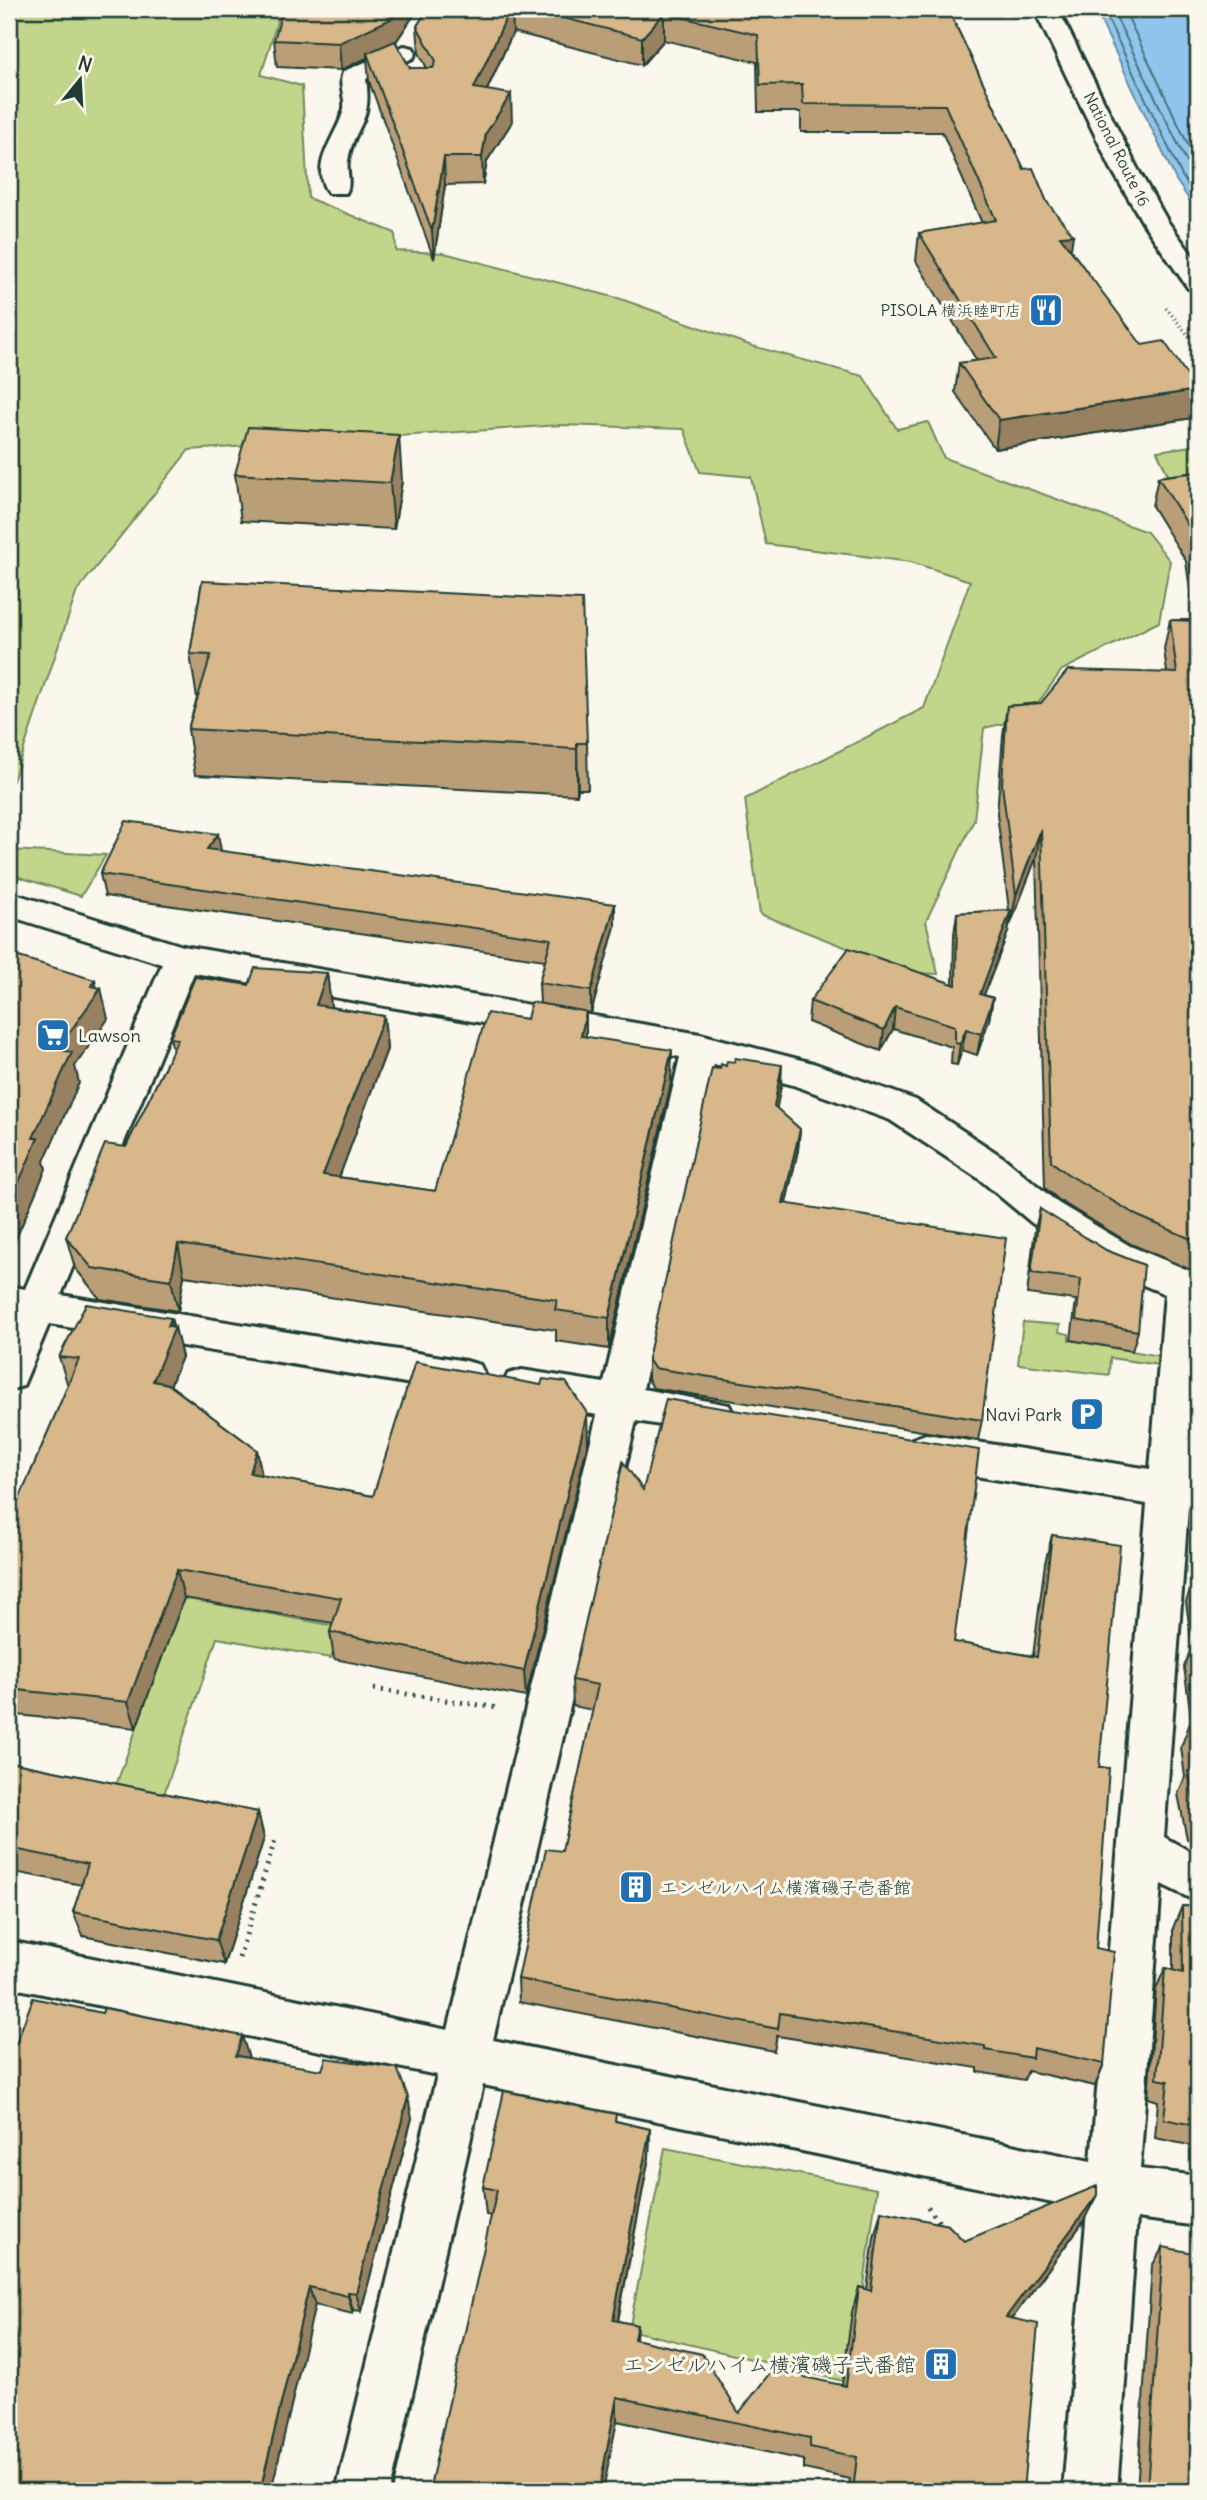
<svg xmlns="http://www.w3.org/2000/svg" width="1207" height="2500" font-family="Delius,'Klee One',sans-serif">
  <rect width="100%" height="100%" fill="#fbf7ec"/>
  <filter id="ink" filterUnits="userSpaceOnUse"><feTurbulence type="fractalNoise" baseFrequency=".0143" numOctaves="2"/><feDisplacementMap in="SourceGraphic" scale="14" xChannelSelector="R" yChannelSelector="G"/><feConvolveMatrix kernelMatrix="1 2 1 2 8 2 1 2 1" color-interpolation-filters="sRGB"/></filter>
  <g filter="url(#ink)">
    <!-- green -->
    <g fill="#c2d68b" stroke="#708a60" stroke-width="2">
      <polygon points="9,9 281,9 261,75 302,86 308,198 395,233 396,251 444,253 621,299 752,346 863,376 897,429 928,422 944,458 1147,532 1170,561 1159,622 1062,670 1027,718 984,728 974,820 926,921 938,974 911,973 760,914 745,799 924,708 970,581 911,562 766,544 751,477 700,472 684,429 561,425 189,450 77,591 13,781 9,780"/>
      <polygon points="1198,445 1198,481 1172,484 1157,451"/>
      <polygon points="9,850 106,855 81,896 9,874"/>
      <polygon points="1023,1322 1060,1325 1059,1332 1069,1334 1069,1340 1160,1356 1159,1365 1110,1358 1109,1375 1018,1364"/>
      <polygon points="183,1598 341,1627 331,1658 217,1638 157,1815 109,1805"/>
      <polygon points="665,2148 877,2189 860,2315 843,2381 629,2330"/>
    </g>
    <!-- water -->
    <polygon fill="#90c6ee" stroke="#638fa4" stroke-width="2" points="1095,9 1198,9 1198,213 1176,180"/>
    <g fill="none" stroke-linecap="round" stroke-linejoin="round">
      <!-- shore -->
      <g stroke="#4c747e" stroke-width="2">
        <polyline points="1103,9 1182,176 1198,201"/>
        <polyline points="1112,9 1198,185"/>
        <polyline points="1124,9 1198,166"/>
      </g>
      <!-- minor casing -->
      <g stroke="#1f3d34" stroke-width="6">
        <g id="minor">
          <path d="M404 46 413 48 416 53 413 58 366 79C373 124 354 124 348 161 346 172 352 184 346 193H328C308 164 337 137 344 109 346 96 337 82 344 71Z"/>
          <path d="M9 892 183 946 700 1034 813 1063 916 1100 1004 1158 1058 1203 1130 1246 1198 1274V1372L1191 1472 1198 1473V1507L1188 1508 1164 1837 1198 1856V1902L1161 1884 1140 2169 1198 2176V2226L1137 2218 1117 2491H1063L1087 2210 483 2085 390 2491H336L437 2075 9 1987V1941L448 2030 597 1415 508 1398 502 1386 508 1374 522 1370 604 1383 680 1057 194 973 61 1295 466 1361 480 1365 486 1377 480 1389 466 1393 49 1324 23 1386 9 1390V1327L13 1318H9V1286L25 1289 162 964 9 916ZM714 1064 793 1085 890 1120 978 1178 1032 1223 1102 1268 1165 1294 1150 1469 926 1434 912 1439 906 1451 912 1463 926 1468 1147 1504 1091 2161 493 2040 636 1421 715 1434 729 1429 735 1417 729 1405 643 1389Z"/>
        </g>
      </g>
      <!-- highway casing -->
      <g stroke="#1f3d34" stroke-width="6">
        <polygon id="highway" points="1034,9 1058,9 1137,168 1168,222 1198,263 1198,290 1188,288 1143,223 1111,168"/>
      </g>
      <!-- path-far1 -->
      <polyline stroke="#1f3d34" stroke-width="3.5" stroke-dasharray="1 3.5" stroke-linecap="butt" points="1166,308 1198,347"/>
      <!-- path -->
      <g stroke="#1f3d34" stroke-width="5" stroke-dasharray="2 6" stroke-linecap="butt">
        <polyline points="374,1689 498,1708"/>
        <polyline points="239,1958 275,1840"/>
        <polyline points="928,2207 943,2228"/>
      </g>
      <!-- minor -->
      <use href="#minor" fill="#fbf7ec" fill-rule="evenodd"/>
      <!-- highway -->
      <use href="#highway" fill="#fbf7ec" fill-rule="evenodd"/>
    </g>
    <!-- wall -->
    <g fill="#ba9e78" stroke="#1f3d34" stroke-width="2">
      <polygon points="418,9 396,42 410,68 427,68 419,53 417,26 428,9 948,9 1024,169 1047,202 1071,250 1192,418 995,449 955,392 959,363 977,361 916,261 919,233 982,223 942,132 801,132 801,112 758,112 757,62 664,40 642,65 513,32 487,90 512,122 487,161 483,184 445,185 434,259 369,81 367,58 341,70 277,67 274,40"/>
      <polygon points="1198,472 1198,1273 1131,1244 1060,1201 1045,1188 1036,858 1011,923 1010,918 1008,932 984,995 993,998 989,1020 977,1055 962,1050 957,1065 951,1064 952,1047 893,1029 881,1051 808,1022 810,1001 953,984 954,934 957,913 1009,910 997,814 1003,735 1007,706 1041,703 1167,673 1164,649 1170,620 1194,620 1186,561 1152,506 1158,477"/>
      <polygon points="235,474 402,481 394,529 241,521"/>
      <polygon points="202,581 587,743 588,789 578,789 577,795 195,775 188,729 197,698 190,654"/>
      <polygon points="221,851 615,926 591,1013 585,1012 586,1037 671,1083 609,1349 556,1341 556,1330 184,1276 178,1311 100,1299 75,1268 66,1237 126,1147 173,1050 170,1038 249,985 327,973 331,1007 384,1016 387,1049 339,1177 435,1191 527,1019 540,1003 539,983 545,960 105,896 100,874"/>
      <polygon points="720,1069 781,1086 776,1108 800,1129 798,1150 786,1203 982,1420 978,1440 653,1388 648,1379 648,1359"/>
      <polygon points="1040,1209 1138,1331 1132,1351 1071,1340 1076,1300 1027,1294 1035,1229"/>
      <polygon points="171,1318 182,1357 170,1385 257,1450 262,1476 373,1496 588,1442 526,1697 334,1659 330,1632 333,1623 184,1598 136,1728 9,1714 9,1523 68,1386 59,1357"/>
      <polygon points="1198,1406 1198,1472 1195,1470 1194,1464"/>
      <polygon points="643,1490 954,1642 1033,1656 1045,1563 1052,1535 1099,1768 1096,1948 1104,2064 1095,2086 1028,2071 1024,2080 978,2072 978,2068 777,2036 774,2051 519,2002 518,1979 562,1851 593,1710 573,1706 572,1680"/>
      <polygon points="1198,1541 1198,1571 1196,1546"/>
      <polygon points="1195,1577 1198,1577 1198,1841 1187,1839 1178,1794 1185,1777 1181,1747 1190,1723 1192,1723 1184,1667 1192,1646 1186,1602"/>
      <polygon points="9,1762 258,1812 264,1838 224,1964 83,1936 73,1912 82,1885 9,1871"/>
      <polygon points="1182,1906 1198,1907 1198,2147 1155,2138 1158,2101 1148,2098 1156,1989 1165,1968 1173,1970 1173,1928"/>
      <polygon points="16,2044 249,2058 412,2118 361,2311 353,2310 353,2314 315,2305"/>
      <polygon points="616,2121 650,2129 649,2157 618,2321 637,2325 636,2340 739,2413 842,2385 852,2312 859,2287 867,2289 874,2238 881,2211 964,2241 1083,2222 1012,2318 1023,2491 848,2491 850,2479 804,2469 804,2460 617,2421 491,2216 486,2215 483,2187"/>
      <polygon points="1163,2247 1198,2491 1137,2491 1152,2266"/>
    </g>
    <!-- shaded-wall -->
    <g fill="#978161" stroke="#1f3d34" stroke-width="2">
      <polygon points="398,9 418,9 393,46 367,53 367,58 341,70 339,43"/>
      <polygon points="510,9 512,9 513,32 475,116 474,88"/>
      <polygon points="664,13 664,40 642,65 642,38"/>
      <polygon points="511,94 512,122 487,161 483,184 482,157 486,133"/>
      <polygon points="444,157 445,185 434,259 432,231"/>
      <polygon points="1073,235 1069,263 1060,236"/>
      <polygon points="1197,390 1192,418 995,449 999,420"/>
      <polygon points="399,435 402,481 394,529 390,483"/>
      <polygon points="577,743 578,789 577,795"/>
      <polygon points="1041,829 1036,858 1011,923 1016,895"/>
      <polygon points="218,834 222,856 207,849"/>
      <polygon points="615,904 615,926 591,1013 591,991"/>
      <polygon points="1011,910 1008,932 976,1015 980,994"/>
      <polygon points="327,973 331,1006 320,1037 316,1005"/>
      <polygon points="95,980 98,993 101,988 108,1019 75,1066 79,1083 44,1161 46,1169 9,1255 9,1205 33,1138 57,1050"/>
      <polygon points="993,998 989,1020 977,1055 981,1034"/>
      <polygon points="895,1007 893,1029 881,1051 884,1030"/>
      <polygon points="586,1012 586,1045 581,1036"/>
      <polygon points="384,1016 387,1049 328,1207 323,1175"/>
      <polygon points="966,1029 962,1050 957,1065 960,1044"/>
      <polygon points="672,1050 671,1083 609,1349 609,1318"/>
      <polygon points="782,1065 781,1086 773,1127 774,1106"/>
      <polygon points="800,1129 798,1150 781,1224 783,1203"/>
      <polygon points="178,1244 184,1276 178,1311 171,1280"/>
      <polygon points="171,1318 173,1331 175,1327 182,1357 160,1410 153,1381"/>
      <polygon points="587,1413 588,1442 526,1697 524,1671"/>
      <polygon points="257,1450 262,1479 250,1473"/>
      <polygon points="177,1570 184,1598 136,1728 128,1702"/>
      <polygon points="258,1812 264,1838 224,1964 216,1940"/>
      <polygon points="242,2036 249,2058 236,2056"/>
      <polygon points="408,2097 412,2118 361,2311 356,2293"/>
      <polygon points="650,2129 649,2157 613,2345 613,2320"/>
      <polygon points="1097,2195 1083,2222 995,2342 1006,2317"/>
      <polygon points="309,2287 315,2305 271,2491 260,2491"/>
      <polygon points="348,2292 353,2310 353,2314 348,2296"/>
      <polygon points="617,2397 617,2421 603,2491 599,2491"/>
    </g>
    <!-- building -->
    <g fill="#d8b88b" stroke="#1f3d34" stroke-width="2">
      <polygon points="283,9 398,9 391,19 339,43 274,40"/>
      <polygon points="428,9 510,9 474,88 511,94 486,133 482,157 444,157 432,231 367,53 395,41 410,68 433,68 436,61 417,26"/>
      <polygon points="528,9 948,9 1024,169 1033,168 1047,202 1073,235 1060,236 1142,345 1164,341 1197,390 999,420 959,363 996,358 919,233 996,220 945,105 803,104 802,84 760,85 758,35 664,13 642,38"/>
      <polygon points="248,427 399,435 390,483 235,474"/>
      <polygon points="1198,472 1198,576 1192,532 1158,477"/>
      <polygon points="202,581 582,600 587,743 577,743 577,749 188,729 211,655 190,654"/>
      <polygon points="1170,620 1198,621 1198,1242 1138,1216 1066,1173 1051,1161 1041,829 1016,895 1002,785 1007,706 1041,703 1068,670 1177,673"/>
      <polygon points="126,821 218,834 207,849 615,904 591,991 539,983 551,939 100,874"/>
      <polygon points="1011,910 980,994 993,998 981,1034 966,1029 960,1044 955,1043 955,1026 895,1007 884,1030 810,1001 849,948 956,985 957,913"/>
      <polygon points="9,954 95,980 91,986 101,988 57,1050 72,1052 33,1138 38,1138 9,1205"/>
      <polygon points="255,968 327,973 316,1005 384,1016 323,1175 435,1191 487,1013 527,1019 531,1002 583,1011 586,1012 581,1036 672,1050 609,1318 555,1310 557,1300 178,1244 171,1280 92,1268 66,1237 105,1144 126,1147 178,1039 170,1038 195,977 249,985"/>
      <polygon points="735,1058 782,1065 774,1106 800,1129 783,1203 1006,1238 982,1420 654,1368 648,1359 712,1068 720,1069 721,1064 726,1066 727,1061 734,1062"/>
      <polygon points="1040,1209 1106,1250 1144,1265 1138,1331 1076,1320 1081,1279 1031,1273"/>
      <polygon points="86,1304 171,1318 168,1326 175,1327 153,1381 168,1384 257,1450 250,1473 373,1496 415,1362 541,1385 543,1379 566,1382 587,1413 524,1671 330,1632 341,1598 177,1570 128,1702 9,1689 9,1523 79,1359 59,1357"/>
      <polygon points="666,1399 979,1450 954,1642 1037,1657 1052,1535 1120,1545 1099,1768 1109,1768 1096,1948 1114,1952 1104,2064 1033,2048 1032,2058 985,2050 985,2046 780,2013 778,2029 518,1979 546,1849 562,1851 598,1685 572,1680 623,1462 643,1490"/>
      <polygon points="1195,1577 1198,1577 1198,1601"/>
      <polygon points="1193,1642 1198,1642 1198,1679"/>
      <polygon points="1190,1723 1198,1723 1198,1816 1197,1816 1188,1771 1197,1771"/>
      <polygon points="9,1762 258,1812 216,1940 73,1912 88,1864 9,1848"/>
      <polygon points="1182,1906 1198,1907 1198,2126 1164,2119 1168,2081 1157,2079 1165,1968 1183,1973"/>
      <polygon points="33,1998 102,2013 104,2008 242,2036 236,2056 322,2070 326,2058 397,2068 408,2097 356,2293 348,2292 348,2296 309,2287 260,2491 9,2491 9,2042 16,2044"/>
      <polygon points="504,2091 616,2114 615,2121 650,2129 613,2320 637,2325 634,2339 702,2354 739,2413 772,2370 846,2386 859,2287 871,2291 881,2211 948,2225 964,2241 1097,2186 1097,2195 1006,2317 1038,2324 1023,2491 853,2491 857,2457 810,2447 810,2438 617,2397 599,2491 429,2491 497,2190 483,2187"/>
      <polygon points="1163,2247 1198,2254 1198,2491 1147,2491"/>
    </g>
  </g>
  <!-- icons -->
  <defs>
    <g id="restaurant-square" transform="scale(1.75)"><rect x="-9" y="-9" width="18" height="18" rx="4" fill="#1f6fb2" stroke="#fbf7ec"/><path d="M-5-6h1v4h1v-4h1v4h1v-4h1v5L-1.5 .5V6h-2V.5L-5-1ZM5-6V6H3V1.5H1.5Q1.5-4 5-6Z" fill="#fff"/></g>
    <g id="supermarket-square" transform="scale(1.75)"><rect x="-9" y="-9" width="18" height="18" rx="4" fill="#1f6fb2" stroke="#fbf7ec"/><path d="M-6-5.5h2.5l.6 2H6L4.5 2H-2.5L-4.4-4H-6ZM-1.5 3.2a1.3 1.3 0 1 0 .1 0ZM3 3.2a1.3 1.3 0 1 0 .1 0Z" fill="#fff"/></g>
    <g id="parking-square" transform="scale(1.75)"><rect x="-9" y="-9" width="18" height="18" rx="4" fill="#1f6fb2" stroke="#fbf7ec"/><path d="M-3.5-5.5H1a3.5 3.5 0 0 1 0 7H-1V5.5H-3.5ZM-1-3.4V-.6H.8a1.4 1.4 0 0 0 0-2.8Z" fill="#fff"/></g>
    <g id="building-square" transform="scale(1.75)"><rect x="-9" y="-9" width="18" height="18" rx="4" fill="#1f6fb2" stroke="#fbf7ec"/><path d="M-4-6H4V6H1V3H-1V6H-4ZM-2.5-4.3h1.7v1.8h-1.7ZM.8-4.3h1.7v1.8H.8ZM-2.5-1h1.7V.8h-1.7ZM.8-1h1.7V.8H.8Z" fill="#fff"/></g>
  </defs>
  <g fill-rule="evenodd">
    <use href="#restaurant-square" x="1046" y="310"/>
    <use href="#supermarket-square" x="53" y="1035"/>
    <use href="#parking-square" x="1087" y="1414"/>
    <use href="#building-square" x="636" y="1887"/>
    <use href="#building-square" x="941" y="2364"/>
  </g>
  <g text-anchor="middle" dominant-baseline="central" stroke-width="6" stroke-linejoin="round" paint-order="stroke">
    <!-- far-street labels -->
    <g font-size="16" fill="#1f3d34" stroke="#fbf7ec">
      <text transform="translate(1117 149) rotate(63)">National Route 16</text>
    </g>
    <!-- far-poi labels -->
    <g font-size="16" fill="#1f3d34" stroke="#fbf7ec" text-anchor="end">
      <text x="1021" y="310">PISOLA 横浜睦町店</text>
    </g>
    <!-- poi labels -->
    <g font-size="18" fill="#1f3d34" stroke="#fbf7ec" text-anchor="start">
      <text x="78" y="1035">Lawson</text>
      <text x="1062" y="1414" text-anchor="end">Navi Park</text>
      <text x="660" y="1887">エンゼルハイム横濱磯子壱番館</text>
    </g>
    <!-- near-poi labels -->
    <g font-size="21" fill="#1f3d34" stroke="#fbf7ec" text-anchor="end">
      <text x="916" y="2364">エンゼルハイム横濱磯子弐番館</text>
    </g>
  </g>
  <!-- margin -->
  <rect width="1207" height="2500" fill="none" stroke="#fbf7ec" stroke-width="35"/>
  <rect x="18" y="18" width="1172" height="2465" fill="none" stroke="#1f3d34" stroke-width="2.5" filter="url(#ink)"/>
  <!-- north arrow -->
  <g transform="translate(80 80) rotate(18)" stroke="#fbf7ec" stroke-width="5" paint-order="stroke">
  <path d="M0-5L12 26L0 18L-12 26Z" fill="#1f3d34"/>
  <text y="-10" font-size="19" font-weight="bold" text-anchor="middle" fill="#1f3d34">N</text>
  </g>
</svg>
